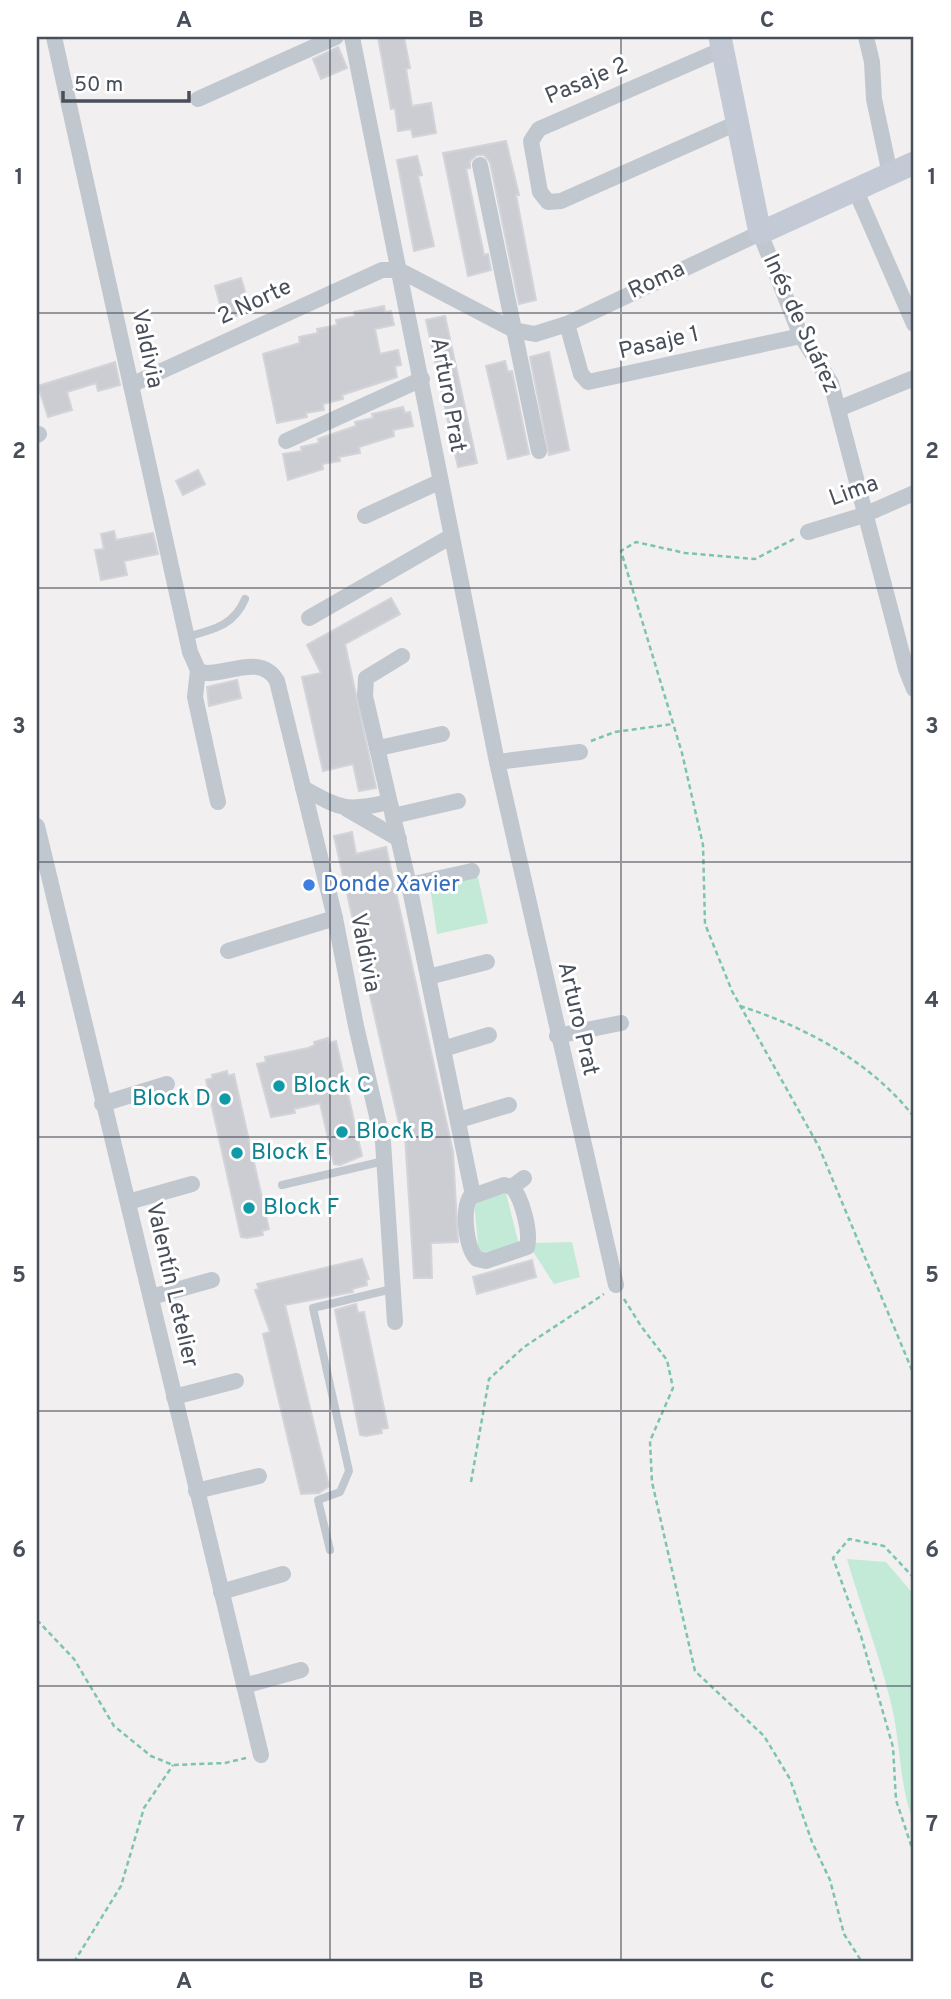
<svg xmlns="http://www.w3.org/2000/svg" width="951" height="1999" font-family="Overpass,sans-serif">
  <rect width="100%" height="100%" fill="#f1efef"/>
  <!-- green -->
  <g fill="#c2ead7">
    <polygon points="478,877 488,923 437,934 430,887"/>
    <polygon points="506,1193 519,1245 479,1254 474,1202"/>
    <polygon points="572,1242 580,1277 554,1284 532,1250 534,1243"/>
    <path d="M847 1559 886 1562 914 1595V1824C899 1786 901 1743 891 1703 879 1654 861 1607 847 1559Z"/>
  </g>
  <!-- building -->
  <g fill="#cccdd3" stroke="#d3d4d9" stroke-width="2">
    <polygon points="378,37 404,37 410,68 406,69 412,106 431,103 436,133 413,137 411,129 398,131 395,108 391,109"/>
    <polygon points="338,47 347,68 321,79 313,59"/>
    <polygon points="506,141 519,195 516,195 536,300 519,304 490,162 484,155 477,155 470,161 470,168 466,169 484,255 488,254 491,270 468,276 443,153"/>
    <polygon points="417,156 422,175 418,176 434,246 414,251 397,160"/>
    <polygon points="241,278 251,312 224,319 215,286"/>
    <polygon points="384,306 385,312 391,311 394,325 375,329 380,354 398,350 401,365 395,366 397,377 342,395 343,399 323,404 324,410 306,413 307,417 277,423 263,354 300,343 299,337 318,333 317,329 337,325 336,320 355,316 354,312"/>
    <polygon points="445,316 477,463 458,467 426,320"/>
    <polygon points="549,352 569,450 549,455 530,357"/>
    <polygon points="505,361 508,372 512,371 529,454 508,459 486,366"/>
    <polygon points="115,362 120,385 98,391 96,383 67,392 72,410 48,417 38,386"/>
    <polygon points="403,407 405,413 410,412 413,426 393,430 394,436 359,447 360,453 339,457 340,461 322,464 323,469 288,480 283,454 302,451 301,447 319,443 318,439 356,426 355,422 373,418 372,414"/>
    <polygon points="198,470 205,484 183,495 176,481"/>
    <polygon points="114,531 116,540 153,533 158,554 124,561 127,575 101,580 95,550 104,549 101,534"/>
    <polygon points="391,598 400,614 345,644 376,788 359,791 353,764 323,771 302,677 321,673 307,645"/>
    <polygon points="237,680 241,698 209,706 207,687"/>
    <polygon points="352,832 356,854 386,847 453,1152 458,1242 431,1243 432,1278 414,1278 405,1136 402,1137 334,836"/>
    <polygon points="328,1038 329,1043 336,1041 362,1156 340,1165 334,1164 320,1103 294,1109 295,1113 271,1117 257,1064 266,1062 265,1057 308,1048 315,1045 314,1042"/>
    <polygon points="227,1071 228,1076 234,1074 269,1229 262,1231 263,1235 247,1238 241,1237 206,1080 213,1078 212,1075"/>
    <polygon points="362,1259 369,1279 366,1280 367,1285 352,1289 353,1292 285,1305 329,1486 319,1493 301,1494 263,1334 270,1332 269,1329 255,1290 259,1289 257,1284"/>
    <polygon points="532,1260 536,1277 477,1294 473,1277"/>
    <polygon points="356,1304 358,1313 364,1312 388,1428 381,1429 382,1433 366,1436 360,1435 335,1310"/>
  </g>
  <g fill="none" stroke-linecap="round" stroke-linejoin="round">
    <!-- path -->
    <g stroke="#7dc4ac" stroke-width="2.5" stroke-dasharray="5 3.5" stroke-linecap="butt">
      <polyline points="794,539 755,559 685,553 636,542 621,551 682,753 703,845 705,924 732,991 819,1147 914,1375"/>
      <polyline points="591,741 615,732 673,724"/>
      <path d="M740 1006C806 1027 871 1062 914 1117"/>
      <polyline points="624,1299 641,1326 667,1360 673,1388 650,1441 652,1482 695,1671 764,1736 790,1779 812,1842 830,1880 844,1934 862,1962"/>
      <polyline points="471,1482 489,1379 524,1347 604,1294"/>
      <polyline points="914,1578 884,1546 849,1539 833,1558 861,1636 893,1747 896,1800 914,1854"/>
      <polyline points="37,1620 74,1659 114,1726 151,1756 173,1765 225,1763 246,1758"/>
      <polyline points="37,1896 37,1962"/>
      <polyline points="74,1962 121,1886 144,1808 173,1765"/>
    </g>
    <!-- lane -->
    <g stroke="#c1c7cf" stroke-width="8">
      <path d="M186 637C212 630 234 626 245 599"/>
      <polyline points="282,1185 384,1161"/>
      <polyline points="330,1550 318,1500 340,1492 349,1471 313,1308 392,1289"/>
    </g>
    <!-- street -->
    <g stroke="#c1c7cf" stroke-width="16">
      <path d="M54 37 190 652 198 670 204 673C228 675 261 653 277 681L335 918 356 1026 383 1142 395 1322"/>
      <polyline points="352,37 497,762 616,1285"/>
      <polyline points="866,37 872,62 874,99 890,174"/>
      <polyline points="723,49 539,129 531,141 540,192 548,202 561,201 737,123"/>
      <polyline points="198,99 336,37"/>
      <polyline points="480,165 539,451"/>
      <polyline points="855,189 914,324"/>
      <polyline points="567,324 581,374 588,382 801,336"/>
      <polyline points="131,385 382,270 399,270 514,330 535,334 567,324 760,233 801,336 831,383 906,669 914,689"/>
      <polyline points="838,409 914,378"/>
      <polyline points="37,435 39,434"/>
      <polyline points="286,441 422,379"/>
      <polyline points="365,516 439,482"/>
      <polyline points="808,532 864,515 914,493"/>
      <polyline points="309,618 450,537"/>
      <polyline points="402,656 366,678 365,696 409,885 473,1195"/>
      <polyline points="198,670 195,697 218,802"/>
      <polyline points="379,748 442,734"/>
      <polyline points="497,762 580,752"/>
      <path d="M303 788C342 809 344 812 389 802"/>
      <polyline points="347,809 399,839"/>
      <polyline points="393,816 458,801"/>
      <polyline points="37,826 261,1755"/>
      <polyline points="409,885 472,871"/>
      <polyline points="228,951 335,918"/>
      <polyline points="428,977 487,962"/>
      <polyline points="557,1036 621,1023"/>
      <polyline points="443,1049 489,1035"/>
      <polyline points="102,1104 167,1084"/>
      <polyline points="459,1120 509,1105"/>
      <path d="M512 1187C522 1198 531 1232 527 1247L486 1261 477 1259C466 1248 462 1211 470 1197L504 1185 512 1187 524 1178"/>
      <polyline points="128,1202 192,1184"/>
      <polyline points="151,1297 212,1280"/>
      <polyline points="174,1397 236,1381"/>
      <polyline points="196,1491 259,1476"/>
      <polyline points="221,1592 283,1574"/>
      <polyline points="244,1686 301,1670"/>
    </g>
    <!-- secondary -->
    <polyline stroke="#c3c9d5" stroke-width="23" points="720,37 760,233 914,163"/>
  </g>
  <!-- grid -->
  <path fill="none" stroke="#494f5a" stroke-width="2" stroke-opacity="0.55" d="M330 37V1962M621 37V1962M37 313H914M37 588H914M37 862H914M37 1137H914M37 1411H914M37 1686H914"/>
  <!-- markers -->
  <circle fill="#3f7fe0" stroke="#fff" stroke-width="2.5" cx="309" cy="885" r="7"/>
  <g fill="#0f9aa8" stroke="#fff" stroke-width="2.5">
    <circle cx="279" cy="1086" r="7"/>
    <circle cx="225" cy="1099" r="7"/>
    <circle cx="342" cy="1132" r="7"/>
    <circle cx="237" cy="1153" r="7"/>
    <circle cx="249" cy="1208" r="7"/>
  </g>
  <g text-anchor="middle" dominant-baseline="central" stroke-width="6" stroke-linejoin="round" paint-order="stroke">
    <!-- street labels -->
    <g font-size="23" fill="#494f5a" stroke="#fff">
      <text transform="translate(587 82) rotate(-23)">Pasaje 2</text>
      <text transform="translate(657 281) rotate(-25)">Roma</text>
      <text transform="translate(255 303) rotate(-25)">2 Norte</text>
      <text transform="translate(800 324) rotate(65)">Inés de Suárez</text>
      <text transform="translate(659 344) rotate(-13)">Pasaje 1</text>
      <text transform="translate(146 349) rotate(78)">Valdivia</text>
      <text transform="translate(447 395) rotate(80)">Arturo Prat</text>
      <text transform="translate(854 492) rotate(-20)">Lima</text>
      <text transform="translate(364 953) rotate(79)">Valdivia</text>
      <text transform="translate(577 1019) rotate(77)">Arturo Prat</text>
      <text transform="translate(171 1285) rotate(77)">Valentín Letelier</text>
    </g>
    <!-- shop labels -->
    <g font-size="23" fill="#366cbe" stroke="#fff" text-anchor="start">
      <text x="323" y="885">Donde Xavier</text>
    </g>
    <!-- culture labels -->
    <g font-size="23" fill="#0d838f" stroke="#fff" text-anchor="start">
      <text x="293" y="1086">Block C</text>
      <text x="211" y="1099" text-anchor="end">Block D</text>
      <text x="356" y="1132">Block B</text>
      <text x="251" y="1153">Block E</text>
      <text x="263" y="1208">Block F</text>
    </g>
  </g>
  <!-- border -->
  <rect width="951" height="1999" fill="none" stroke="#ffffff" stroke-width="77"/>
  <!-- scale -->
  <path d="M63 91v10h126v-10" fill="none" stroke="#494f5a" stroke-width="3.5"/>
  <text x="74" y="91" font-size="21" fill="#494f5a" stroke="#ffffff" stroke-width="5" paint-order="stroke">50 m</text>
  <rect x="38" y="38" width="874" height="1922" fill="none" stroke="#494f5a" stroke-width="2.5"/>
  <g font-size="23" text-anchor="middle" font-weight="bold" fill="#494f5a">
    <text x="184" y="27">A</text>
    <text x="476" y="27">B</text>
    <text x="767" y="27">C</text>
    <text x="19" y="184">1</text>
    <text x="932" y="184">1</text>
    <text x="19" y="458">2</text>
    <text x="932" y="458">2</text>
    <text x="19" y="733">3</text>
    <text x="932" y="733">3</text>
    <text x="19" y="1007">4</text>
    <text x="932" y="1007">4</text>
    <text x="19" y="1282">5</text>
    <text x="932" y="1282">5</text>
    <text x="19" y="1557">6</text>
    <text x="932" y="1557">6</text>
    <text x="19" y="1831">7</text>
    <text x="932" y="1831">7</text>
    <text x="184" y="1988">A</text>
    <text x="476" y="1988">B</text>
    <text x="767" y="1988">C</text>
  </g>
</svg>
